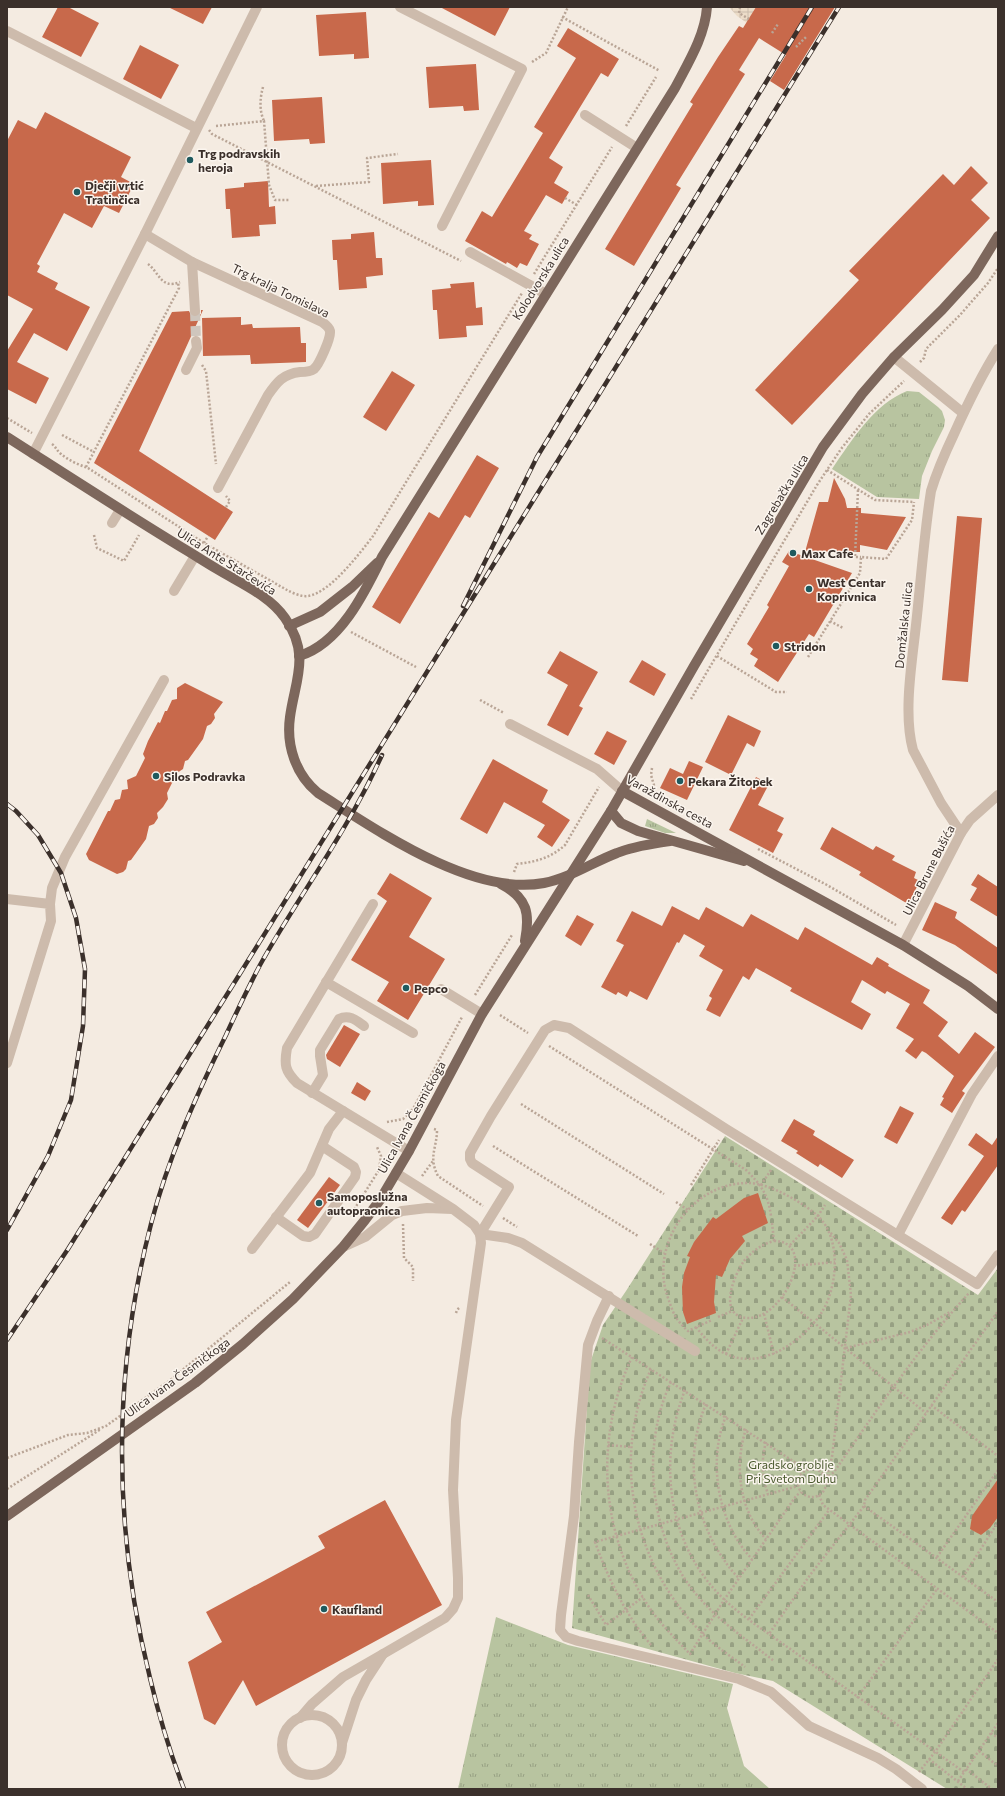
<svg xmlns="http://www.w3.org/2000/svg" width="1005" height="1796" font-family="Commissioner,sans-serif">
  <defs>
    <pattern id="grass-tufts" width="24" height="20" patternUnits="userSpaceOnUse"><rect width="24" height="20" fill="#b8c4a0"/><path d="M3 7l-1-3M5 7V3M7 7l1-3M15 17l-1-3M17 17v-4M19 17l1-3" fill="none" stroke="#97a083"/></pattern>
    <pattern id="cemetery-stones" width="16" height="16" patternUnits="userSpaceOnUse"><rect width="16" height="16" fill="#b8c4a0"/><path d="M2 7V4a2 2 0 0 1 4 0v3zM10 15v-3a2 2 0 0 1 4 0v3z" fill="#97a083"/></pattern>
    <pattern id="plaza-grid" width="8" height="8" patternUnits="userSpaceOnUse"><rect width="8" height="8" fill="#ecdcc8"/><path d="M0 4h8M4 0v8" fill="none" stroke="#cbbdac"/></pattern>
  </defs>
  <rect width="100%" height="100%" fill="#f4ebe1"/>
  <!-- grass -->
  <g fill="url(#grass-tufts)">
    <path d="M907 391 919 392 938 407 942 411 945 420 944 427 932 451 922 476 919 499 877 497 832 469C852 440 874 404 907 391Z"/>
    <polygon points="647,819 676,833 665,833 645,826"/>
    <polygon points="496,1617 568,1645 733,1684 727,1708 744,1766 770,1789 458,1789"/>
  </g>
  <!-- cemetery -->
  <polygon fill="url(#cemetery-stones)" points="725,1136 978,1295 998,1268 998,1789 947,1789 773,1681 735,1673 572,1628 590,1363 603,1325 626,1291"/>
  <!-- plaza -->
  <polygon fill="url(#plaza-grid)" points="729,7 756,7 747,23 737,16"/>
  <!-- building -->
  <g fill="#c8694b">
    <polygon points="58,7 68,7 99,23 81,57 42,37"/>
    <polygon points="168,7 212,7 203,24"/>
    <polygon points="440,7 510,7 495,36"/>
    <polygon points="756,7 835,7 784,90 770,81 786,55 759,38 739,70 745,74 676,185 681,188 634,266 605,249 693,104 690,102 718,57 739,26 743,28"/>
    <polygon points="366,12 369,58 354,59 354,54 319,56 316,15"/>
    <polygon points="568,28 619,59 608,77 601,73 549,158 563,167 554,183 569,192 562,204 546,195 524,231 532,235 529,239 539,244 527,266 520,263 517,268 507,262 506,264 465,241 482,211 492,217 543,133 534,127 576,58 557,46"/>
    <polygon points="140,45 179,65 161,99 123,79"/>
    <polygon points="476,64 479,110 464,111 463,106 429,108 426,67"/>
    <polygon points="322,97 325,143 310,144 309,139 274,141 272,100"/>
    <polygon points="45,112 131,157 121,177 134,184 119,213 104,206 92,228 64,213 37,264 40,266 37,272 58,283 55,289 90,307 67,351 34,333 17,362 49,378 36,404 7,389 7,351 33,309 7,295 7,141 18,120 36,129"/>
    <polygon points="431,160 434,205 418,206 418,201 383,204 381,163"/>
    <polygon points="971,166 988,183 971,200 990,218 792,425 755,390 859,280 849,271 943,174 954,185"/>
    <polygon points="268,181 269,207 275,206 276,224 259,225 260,236 232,238 230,209 226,209 225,189 244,187 244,183"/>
    <polygon points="374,232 376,258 382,258 383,275 366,277 367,288 339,290 337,260 333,260 332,240 351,239 351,234"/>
    <polygon points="474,282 476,308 482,307 483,325 466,326 467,337 439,339 437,310 433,310 432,290 451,288 450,284"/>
    <polygon points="201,310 203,310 139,451 233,512 215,540 94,463 172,312 189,311 192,317 196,317 201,314"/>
    <polygon points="241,317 241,325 252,324 253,328 300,327 301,343 306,343 306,362 251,364 250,355 203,356 202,318"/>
    <polygon points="392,371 415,385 386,431 363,417"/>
    <polygon points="477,455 499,468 470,518 465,515 400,624 372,607 429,512 439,518"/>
    <polygon points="834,478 845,499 847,508 861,508 861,513 906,517 887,550 860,545 860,552 805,552 819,502 828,502"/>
    <polygon points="957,516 982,518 968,682 942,680"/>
    <polygon points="789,551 852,573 814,637 809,634 778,682 754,666 758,659 750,654 753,649 747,644 769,607 767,605 789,566 782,562"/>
    <polygon points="560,651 598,672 579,706 583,708 568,736 547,725 568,685 547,673"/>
    <polygon points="642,660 666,674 654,696 629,682"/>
    <polygon points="185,683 223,702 214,714 215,718 211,724 207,726 203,739 188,760 185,761 183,769 177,773 167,793 168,799 163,807 157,813 158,818 154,824 149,826 146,839 131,860 128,861 126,869 123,872 117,874 89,860 86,854 108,811 110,811 115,800 120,799 122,790 128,789 127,780 136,776 145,758 143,754 148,741 158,722 160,723 165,711 167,711 172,700 177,699 177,688"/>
    <polygon points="728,715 761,731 754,747 747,743 731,775 705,762"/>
    <polygon points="607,731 627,741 614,765 594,754"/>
    <polygon points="493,759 548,790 542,802 570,820 552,847 537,837 545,825 504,802 487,834 460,819"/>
    <polygon points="689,761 703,767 687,800 660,788 670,768 683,774"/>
    <polygon points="756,777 769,784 758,805 784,818 777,831 783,834 773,853 729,830"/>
    <polygon points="832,827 873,850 876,846 895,856 892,860 916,872 914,878 920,881 908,904 859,875 861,872 820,849"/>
    <polygon points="390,873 432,898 409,937 445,959 408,1020 377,1001 389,982 351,960 387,901 377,894"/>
    <polygon points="978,874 998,887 998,917 970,900 977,888 971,885"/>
    <polygon points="935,902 957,912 955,918 998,948 998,975 955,945 922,930"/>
    <polygon points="672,906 699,920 706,907 743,927 751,914 798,940 805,927 872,965 877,957 889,964 888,966 930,990 923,1003 948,1022 938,1036 959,1054 975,1032 995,1047 962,1091 965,1093 952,1113 940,1105 944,1098 942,1097 954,1076 926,1053 922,1051 916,1059 905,1051 914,1039 896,1028 910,1004 887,991 885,994 862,980 851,1002 871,1014 862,1030 790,991 792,988 756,968 749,980 743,976 720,1017 706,1010 712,998 709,996 723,970 699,956 705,946 684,934 679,943 677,942 647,1000 630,991 627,997 618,992 616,995 601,987 624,945 616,941 632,911 662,926"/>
    <polygon points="577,915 594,924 581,946 565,936"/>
    <polygon points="344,1025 360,1034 340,1067 327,1059 326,1055"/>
    <polygon points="357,1082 371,1091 365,1101 351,1093"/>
    <polygon points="900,1106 914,1113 897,1144 884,1137"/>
    <polygon points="794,1119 815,1131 813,1135 854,1160 842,1178 820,1164 818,1167 796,1153 798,1151 781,1141"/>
    <polygon points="976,1133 992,1145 998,1136 998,1165 965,1212 962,1210 952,1225 941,1218 984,1156 968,1145"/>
    <polygon points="329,1177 340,1185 308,1228 297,1220"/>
    <polygon points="758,1193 768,1223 742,1236 745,1241 730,1259 722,1277 716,1275 714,1302 716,1313 687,1324 683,1312 682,1287 684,1273 690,1257 687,1256 694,1242 713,1217 716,1219 744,1198"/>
    <polygon points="998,1479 998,1517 990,1528 981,1535 970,1529 972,1516"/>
    <polygon points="385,1500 442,1605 256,1706 243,1680 215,1725 204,1719 188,1662 222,1642 206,1612 325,1548 318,1536"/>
  </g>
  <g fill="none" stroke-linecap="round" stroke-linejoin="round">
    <!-- minor-tunnel -->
    <polyline stroke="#cfc6bd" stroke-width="10" stroke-dasharray="10 5" stroke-linecap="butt" points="195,311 196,341"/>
    <!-- path -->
    <g stroke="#b9a596" stroke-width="2.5" stroke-dasharray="2 2" stroke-linecap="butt">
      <polyline points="740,7 739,13 749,19"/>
      <polyline points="562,17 660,71"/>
      <polyline points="772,33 778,24"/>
      <polyline points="796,47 806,37"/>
      <polyline points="532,62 546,53 568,7"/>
      <path d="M263 87C260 98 259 110 264 121"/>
      <polyline points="216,126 264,121 269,185 275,200 290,200"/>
      <polyline points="626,126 656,77"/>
      <polyline points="209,130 212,134 461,261"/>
      <polyline points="316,186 369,182 367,158 398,154"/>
      <polyline points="565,198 577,205"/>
      <path d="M148 264C159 272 161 290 180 282"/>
      <polyline points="534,274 612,147"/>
      <polyline points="920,362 924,358 926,349 960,315 988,283 998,268"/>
      <polyline points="202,365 206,371 216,464"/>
      <polyline points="7,418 32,433"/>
      <polyline points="62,435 94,452"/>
      <path d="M52 444C56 447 57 451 61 454 68 460 79 465 88 468L204 543 287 590C293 593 301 597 308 596 330 593 360 553 373 536L522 293"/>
      <polyline points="86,467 179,288 178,283"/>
      <polyline points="827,470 875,500 914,502"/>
      <polyline points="858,490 855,557 861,557"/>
      <polyline points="226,507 230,501 226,496"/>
      <polyline points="94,535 97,548 124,561 139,535"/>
      <polyline points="204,543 208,536"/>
      <polyline points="830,621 843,628"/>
      <polyline points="351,632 416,667"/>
      <polyline points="717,656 776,692 787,692"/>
      <polyline points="808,657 860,573 861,557 886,559 912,520 914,502"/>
      <polyline points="691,699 817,485 841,449 869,414 904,381"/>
      <polyline points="480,700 504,713"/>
      <polyline points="652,768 651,775 656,792"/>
      <polyline points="639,783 651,789 661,796"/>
      <polyline points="758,849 827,885 896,925"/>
      <path d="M514 872 517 864C535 862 551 858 565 845L599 787"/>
      <polyline points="475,995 512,935"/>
      <polyline points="500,1015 528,1033"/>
      <path d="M549 1046 746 1170C761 1185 768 1194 771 1216"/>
      <polyline points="521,1104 664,1194"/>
      <polyline points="387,1122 403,1119 413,1109 462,1017"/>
      <path d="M434 1129 437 1130C437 1148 428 1157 438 1176L483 1206"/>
      <polyline points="493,1146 638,1236"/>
      <polyline points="422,1176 433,1161"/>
      <polyline points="691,1185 719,1140"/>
      <polyline points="761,1185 771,1170"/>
      <polyline points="676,1202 688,1210"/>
      <polyline points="350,1216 379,1170 381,1156 377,1147"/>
      <polyline points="503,1218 517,1227"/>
      <polyline points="772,1223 774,1241"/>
      <polyline points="403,1224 404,1258 413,1267 413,1281"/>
      <path d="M774 1241C819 1241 784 1320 747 1318 717 1316 734 1275 744 1261 751 1252 762 1244 774 1241Z"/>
      <polyline points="650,1244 664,1253"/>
      <polyline points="790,1245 818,1216 825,1205"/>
      <polyline points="794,1266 835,1262"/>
      <polyline points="782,1297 926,1413"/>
      <polyline points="456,1313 457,1310 460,1307"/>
      <polyline points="764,1314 774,1354"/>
      <polyline points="718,1317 732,1311"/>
      <path d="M696 1327C703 1336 710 1344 719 1350 755 1374 799 1345 820 1315 838 1289 842 1239 818 1216 802 1202 769 1183 748 1183 690 1183 649 1246 668 1298 674 1315 675 1319 688 1331L712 1320"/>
      <polyline points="602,1338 807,1470"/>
      <polyline points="846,1348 910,1332 927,1325 950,1312"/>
      <polyline points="726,1354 743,1318"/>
      <path d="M632 1357C595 1436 599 1530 647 1604 659 1623 675 1638 690 1654L724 1600 796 1496 801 1492"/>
      <path d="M651 1369C611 1459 632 1563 702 1633 714 1646 731 1656 745 1667"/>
      <path d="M671 1382C639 1449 650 1545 702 1601 723 1624 750 1642 774 1661"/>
      <path d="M685 1390C659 1456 666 1536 715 1590 730 1607 750 1621 769 1634"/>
      <path d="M706 1404C686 1451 691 1505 717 1549 724 1560 730 1570 739 1578"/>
      <polyline points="931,1405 998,1456"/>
      <path d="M726 1416C707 1461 718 1524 752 1559"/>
      <path d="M746 1429C734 1465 739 1511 766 1539"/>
      <path d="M766 1442C761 1460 762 1477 768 1494"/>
      <polyline points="608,1445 631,1447"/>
      <polyline points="7,1458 68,1435 87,1433 106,1426 169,1381 290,1282"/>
      <circle cx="812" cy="1483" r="14"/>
      <path d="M826 1479 834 1472C876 1411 918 1349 969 1293"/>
      <polyline points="826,1480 832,1457 851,1295 847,1260 839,1243 830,1232"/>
      <polyline points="7,1489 101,1429"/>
      <polyline points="819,1495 823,1505 998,1633"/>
      <polyline points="864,1506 998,1602"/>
      <polyline points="937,1557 998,1470"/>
      <polyline points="963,1577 998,1522"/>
      <polyline points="588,1595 606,1625 643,1597"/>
      <polyline points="749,1619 829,1510"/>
      <path d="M651 1645C625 1614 609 1580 595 1542L798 1486"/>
      <polyline points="857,1698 937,1589"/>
      <polyline points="991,1733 998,1738"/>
      <polyline points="979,1751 998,1766"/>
      <polyline points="929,1759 967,1789"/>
      <polyline points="966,1769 992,1789"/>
      <polyline points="919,1772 935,1752 998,1659"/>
      <polyline points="964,1772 769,1634 810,1575 864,1506 865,1500 998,1311"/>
      <polyline points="958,1781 998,1723"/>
    </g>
    <!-- minor -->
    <g stroke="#cdbbac" stroke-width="10">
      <polyline points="400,7 522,69 442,226"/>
      <polyline points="7,31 196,128"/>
      <polyline points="585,115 637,148"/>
      <path d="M145 234 192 262 322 322C326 325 329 327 330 331 331 338 319 365 314 369 310 372 305 372 300 372 283 374 277 382 268 395L218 488"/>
      <polyline points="470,252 546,294"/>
      <polyline points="192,262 195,311"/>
      <polyline points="894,357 963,413"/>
      <polyline points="186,370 197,348 196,341"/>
      <polyline points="33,454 145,234 257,7"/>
      <polyline points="112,523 120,510"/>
      <polyline points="174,591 195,556"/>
      <polyline points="510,724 597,769 622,791"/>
      <path d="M961 833 941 803 913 750C903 714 912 662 916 625 921 580 924 535 931 491 937 471 945 453 954 434 967 405 981 376 998 349"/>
      <polyline points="7,899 50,904 51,921 7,1063"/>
      <polyline points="50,904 52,888 65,857 164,680"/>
      <path d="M373 904 287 1048C284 1065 285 1071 297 1083L409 1151"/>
      <polyline points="903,945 961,833 970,820 998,795"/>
      <polyline points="326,982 413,1033"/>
      <polyline points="441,989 482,1014"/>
      <path d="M312 1093 323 1075 320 1056V1050L339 1019C349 1014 356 1020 364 1026"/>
      <polyline points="276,1217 303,1236 309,1237 315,1234 355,1177 356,1172 354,1167 322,1146"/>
      <polyline points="480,1234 509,1187 472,1163 470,1159 470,1153 491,1116 545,1030 554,1025 569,1028 726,1129 977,1284 998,1255"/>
      <polyline points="480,1234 508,1238 522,1243 695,1351"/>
      <polyline points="898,1235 972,1094 998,1056"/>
      <polyline points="343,1247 365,1237 392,1215 402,1211 427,1208 452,1209"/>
      <polyline points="252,1249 310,1173 329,1129 343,1111"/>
      <polyline points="609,1296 597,1321 588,1345 579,1442 574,1516 561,1615 560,1630 566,1637 578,1641 739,1679 771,1692 809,1726 878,1758 896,1769 922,1789"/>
      <polyline points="383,1654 445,1618 453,1609 458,1598 458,1578 453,1490 456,1420 481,1243 480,1234 474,1225 453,1209 396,1173"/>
      <circle cx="312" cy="1745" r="30"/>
      <polyline points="300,1718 312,1704 343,1677 383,1654 366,1680 356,1700 342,1743"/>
    </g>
    <!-- major -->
    <g stroke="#7d675c" stroke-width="10">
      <path d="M7 437C65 474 122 511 181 547 193 554 205 562 217 569 240 583 269 595 285 618 311 655 295 680 290 717 286 746 296 775 318 793 377 830 472 897 544 883 570 878 593 862 617 853 634 846 652 844 670 841"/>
      <polyline points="289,626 320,612 352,587 377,563"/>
      <path d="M299 656C340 644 365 592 382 557L675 88C688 63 705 36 707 7"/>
      <polyline points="622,791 903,945 968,986 998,1009"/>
      <polyline points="611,811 621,823 638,831 744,861"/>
      <path d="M501 884C528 898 530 914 525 941"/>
      <polyline points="7,1516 195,1383 243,1344 293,1299 343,1247 365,1220 380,1200 409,1151 482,1014 611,811 694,666 823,447 862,394 894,357 942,310 974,275 998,236"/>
    </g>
    <!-- rail casing -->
    <g stroke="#3b302b" stroke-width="4.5">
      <g id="rail">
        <polyline points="463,606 537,457 812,7"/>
        <polyline points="7,804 16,811 38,835 61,873 76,918 85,969 83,1026 71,1100 48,1156 7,1230"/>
        <polyline points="7,1340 68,1249 236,980 839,7"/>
        <path d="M184 1789C170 1753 159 1716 150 1678 113 1529 112 1374 151 1224 168 1158 196 1096 226 1035 237 1011 248 988 260 965 291 909 330 856 360 799 368 785 375 770 382 755"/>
      </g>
    </g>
    <!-- rail -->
    <use href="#rail" stroke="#fbf5ee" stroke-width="3" stroke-dasharray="9" stroke-linecap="butt"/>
  </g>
  <!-- markers -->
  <g fill="#1f5a5e" stroke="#fbf5ee" stroke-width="1.5">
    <circle cx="190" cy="160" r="4"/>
    <circle cx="77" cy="192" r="4"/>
    <circle cx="793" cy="553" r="4"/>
    <circle cx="809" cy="589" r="4"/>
    <circle cx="776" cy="646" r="4"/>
    <circle cx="156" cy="776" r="4"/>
    <circle cx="680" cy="781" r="4"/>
    <circle cx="406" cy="988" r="4"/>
    <circle cx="319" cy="1203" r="4"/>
    <circle cx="324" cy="1609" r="4"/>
  </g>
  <g text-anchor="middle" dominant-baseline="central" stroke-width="3" stroke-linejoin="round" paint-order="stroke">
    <!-- poi labels -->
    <g font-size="12" font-weight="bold" fill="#3b302b" stroke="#fbf5ee" text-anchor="start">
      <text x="198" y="153">Trg podravskih<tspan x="198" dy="14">heroja</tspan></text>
      <text x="85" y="185">Dječji vrtić<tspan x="85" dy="14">Tratinčica</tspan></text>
      <text x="801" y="553">Max Cafe</text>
      <text x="817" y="582">West Centar<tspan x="817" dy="14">Koprivnica</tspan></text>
      <text x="784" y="646">Stridon</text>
      <text x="164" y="776">Silos Podravka</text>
      <text x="688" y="781">Pekara Žitopek</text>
      <text x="414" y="988">Pepco</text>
      <text x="327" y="1196">Samoposlužna<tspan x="327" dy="14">autopraonica</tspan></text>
      <text x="332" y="1609">Kaufland</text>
    </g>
    <!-- street labels -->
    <g font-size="12" fill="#3b302b" stroke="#fbf5ee">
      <text transform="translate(540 278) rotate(-58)">Kolodvorska ulica</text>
      <text transform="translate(281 290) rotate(26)">Trg kralja Tomislava</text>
      <text transform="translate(781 494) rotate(-59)">Zagrebačka ulica</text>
      <text transform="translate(227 561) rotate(32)">Ulica Ante Starčevića</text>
      <text transform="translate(903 625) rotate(-84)">Domžalska ulica</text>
      <text transform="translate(670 801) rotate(29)">Varaždinska cesta</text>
      <text transform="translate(928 870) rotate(-63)">Ulica Brune Bušića</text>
      <text transform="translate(411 1117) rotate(-61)">Ulica Ivana Česmičkoga</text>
      <text transform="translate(177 1377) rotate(-36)">Ulica Ivana Česmičkoga</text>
    </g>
    <!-- park labels -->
    <g font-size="12" fill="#4a5a2e" stroke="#fbf5ee">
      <text x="791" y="1464">Gradsko groblje<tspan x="791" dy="14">Pri Svetom Duhu</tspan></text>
    </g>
  </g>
  <!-- border -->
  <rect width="1005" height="1796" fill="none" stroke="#3b302b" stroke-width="16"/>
</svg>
